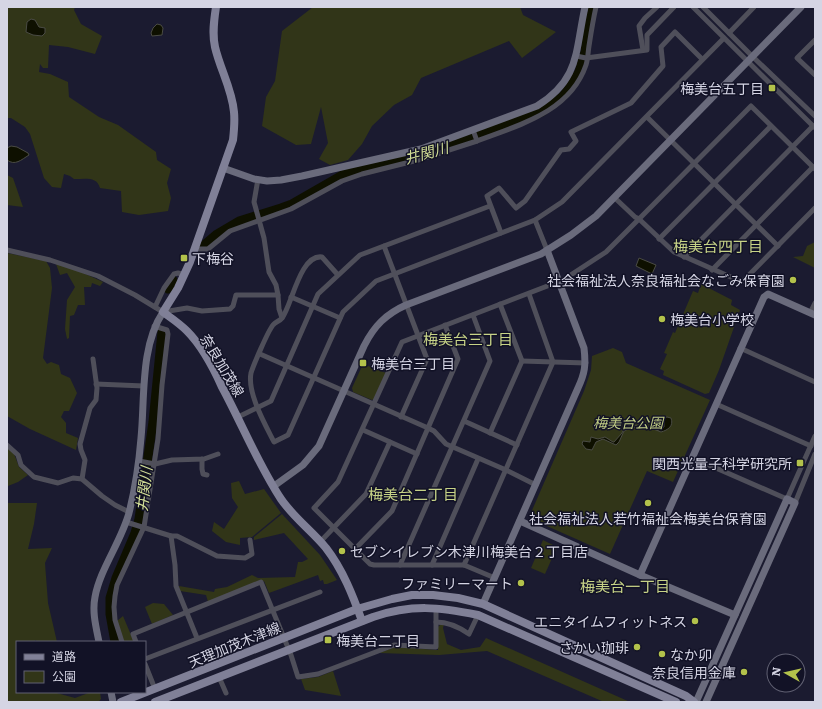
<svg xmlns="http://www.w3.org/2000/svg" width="822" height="709" font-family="Literata,'Noto Sans JP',serif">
  <rect width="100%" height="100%" fill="#1b1b30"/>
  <!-- green -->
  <g fill="#313518">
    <path d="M7 7H75L74 10 81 24 102 36 95 54 68 47 49 45 48 68H43L40 64 39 72 50 74 68 82 69 97 99 117 118 125 156 152 157 160 171 169 167 183 171 198 168 211 139 215 122 212 121 191 100 188C97 176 85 179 74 179L70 176 64 174 61 188 52 187 44 178 30 134 25 127 11 118H7Z"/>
    <polygon points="313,7 520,7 523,15 556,32 522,58 509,41 421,78 412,95 394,105 372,126 362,144 348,160 330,165 319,159 328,143 321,107 311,144 296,145 262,126 266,97 275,81 282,31"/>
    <polygon points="7,175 13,178 23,207 7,205"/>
    <polygon points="815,242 815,268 793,257 803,256 807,246"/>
    <polygon points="7,253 46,261 50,268 52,288 43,358 47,364 51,362 59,365 61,374 70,378 77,393 69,411 64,411 61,417 66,423 66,433 78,438 76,450 30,429 7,416"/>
    <polygon points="56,264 79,271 103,282 100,286 92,283 91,287 84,287 85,305 78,305 74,315 70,316 69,338 67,339 65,329 67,300 75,287 67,273 60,275"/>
    <polygon points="701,284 732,300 731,305 740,310 719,370 709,393 705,394 663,375 664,371 660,369 667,354 664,353 673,332 675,333 693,291 698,293"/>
    <polygon points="613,348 622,352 626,363 710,400 673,482 647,471 610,554 531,519 530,515 584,391 591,370 592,356"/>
    <polygon points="363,364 386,373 374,399 372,400 353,392 352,388"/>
    <polygon points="7,447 13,451 19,467 28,475 18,482 8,486 7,500"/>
    <polygon points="239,481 245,494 264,489 281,513 252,537 240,538 240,545 226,542 212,531 214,522 224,529 238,507 232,498 231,483"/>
    <polygon points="7,503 37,503 34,524 28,549 52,548 45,563 48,603 57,642 38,642 35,640 35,642 17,642 17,692 53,692 75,698 91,692 100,692 101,699 98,702 7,702"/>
    <polygon points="282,514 320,555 337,580 327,584 324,584 323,580 320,581 318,575 269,593 264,581 208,602 206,595 180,591 179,586 214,592 215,589 227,587 252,575 258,578 295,577 298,562 302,562 308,559 284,533 254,540 254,537"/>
    <polygon points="543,540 557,547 545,574 531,568"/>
    <polygon points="153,603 164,604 173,615 152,624 145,607"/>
    <polygon points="123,616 134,642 124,642 117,621"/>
    <polygon points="441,624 444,624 443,628 447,644 461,650 480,647 486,638 630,702 604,702 487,651 439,655 379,653 395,647 438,650 438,627"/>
    <polygon points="333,671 341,696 305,690 301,679 318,677"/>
  </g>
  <!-- water -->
  <g fill="#0e1000" stroke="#4a4b44">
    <polygon points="31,19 35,20 39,27 45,28 45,33 42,36 33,35 26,32 27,22"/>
    <polygon points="157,24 161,25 163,28 162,35 152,36 151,33 153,28"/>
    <path d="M11 146 17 147 28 153 29 155C21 160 15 166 7 160V148Z"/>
    <polygon points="639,258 656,265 652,274 636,266"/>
    <path d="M667 417 671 418C674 426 668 430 661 432L651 428 640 427 630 428 624 431 619 442 616 445 603 439 596 442 592 450 586 449 582 444 583 441 590 442 591 437 598 439 605 437 613 442H614L622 433 626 424 632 427 640 424 643 426 652 427 657 430H659L664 427V418Z"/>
  </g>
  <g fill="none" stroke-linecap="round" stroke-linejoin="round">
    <!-- river -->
    <g stroke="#0e1000" stroke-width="9">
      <polyline points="203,246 217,234 239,221 281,208 292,204 346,173 450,146 542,112 563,96 570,87 579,72 585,52 588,27 593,7"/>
      <polyline points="168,289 173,280"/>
      <polyline points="115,642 110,614 110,598 116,578 135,533 139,519 153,422 162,332"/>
    </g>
    <!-- street -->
    <g stroke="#4f4f5a" stroke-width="5">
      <polyline points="693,7 814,127"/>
      <polyline points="703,7 752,56 815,116"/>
      <polyline points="729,33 754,7"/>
      <polyline points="815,40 797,58 815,75"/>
      <polyline points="643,50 639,26 645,18 657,7"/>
      <polyline points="576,56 586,58 647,50 647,35 674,7"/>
      <polyline points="647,117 778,246"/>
      <path d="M477 141C519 125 570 112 586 65 588 59 588 52 589 46 591 33 593 20 596 7"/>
      <polyline points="617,200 635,217 639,219 751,106 815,169"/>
      <polyline points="535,220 547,250"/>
      <polyline points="501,233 487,196 499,188 516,208 525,201 561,150 569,149 576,141 571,132 631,103 663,66 661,47 675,32 702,59"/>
      <polyline points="659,239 771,126"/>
      <polyline points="384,246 427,359 401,417"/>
      <polyline points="195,249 208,249 230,231 291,209 342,181 362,174 418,160 477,141 473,130"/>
      <polyline points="7,250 50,260 98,276 135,295 163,312 187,308 202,311 230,309 233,306 236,295 278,295 276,285 269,272 264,238 254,202 258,179"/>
      <polyline points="684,257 813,126"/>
      <polyline points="712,270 813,167"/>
      <path d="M338 275 322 257C300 254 292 305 282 318 280 321 275 322 273 325 268 331 253 366 251 373 247 393 265 424 274 442L288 435 343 312 376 281 535 220 562 202 724 38"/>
      <polyline points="278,295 279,309 282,318"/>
      <polyline points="291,297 340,318"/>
      <polyline points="155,307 164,288 174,274 178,273 185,275"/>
      <polyline points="810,313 815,303"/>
      <polyline points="740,348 815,382"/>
      <polyline points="260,354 428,428 458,359 445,325"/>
      <polyline points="522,361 586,363"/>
      <polyline points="96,384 144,386"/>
      <polyline points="716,404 811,446"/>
      <polyline points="238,417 271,401 318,294 360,255 490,206"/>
      <polyline points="464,421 517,445"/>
      <polyline points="363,430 417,454"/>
      <polyline points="490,433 522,361 500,304"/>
      <polyline points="7,445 18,455 21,465 34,477 58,483 73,478 82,479 102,496 115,505 129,512"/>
      <polyline points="693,458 787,499 815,436"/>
      <polyline points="202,459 202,469 203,474 207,475"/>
      <polyline points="139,461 155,464 172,460 204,459 218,454"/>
      <polyline points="82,479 85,460 81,450 80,444 90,408 96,400 97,388 93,359"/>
      <polyline points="795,503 815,454"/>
      <polyline points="126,522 171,536 177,536 217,556 245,558 252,554 250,540"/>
      <polyline points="171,536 175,565 176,586 197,638"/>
      <polyline points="320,542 366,494 390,442"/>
      <polyline points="355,549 392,511 428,428 434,431 446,444 506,470 536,485"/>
      <polyline points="400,565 490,361 473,315"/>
      <polyline points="432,565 478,459"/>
      <polyline points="464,565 553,362 529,294"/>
      <polyline points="495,578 464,565 374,565 370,564 314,508 338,482 402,342 563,280 606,252 639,219 674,252 742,282 815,208"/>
      <path d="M436 622C449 622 459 627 469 634L478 615"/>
      <polyline points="122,642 115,620 114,607 115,596 117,585 144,527 158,439 162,385 168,334 167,330 154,326"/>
      <polyline points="136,642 133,634 261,582 291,655 298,677 318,674 394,645 436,647 436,608"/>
      <polyline points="145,659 320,592"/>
      <polyline points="145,664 155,689"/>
      <polyline points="219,677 226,693"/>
    </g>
    <!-- secondary -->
    <g stroke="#6a6b7c" stroke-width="7">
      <path d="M223 168 254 179 267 181 281 180 302 176 421 149 537 106C580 79 575 52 585 7"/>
      <path d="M274 486 303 465 319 446 364 346C374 326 386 314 406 305L541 254 571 235 596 216 801 7"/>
      <polyline points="520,521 640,575 735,615"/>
      <polyline points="640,575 764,297 768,294 815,315"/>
      <path d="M483 604 578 388C585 373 586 365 584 348L547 250"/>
      <path d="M99 642C96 627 92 612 95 597 100 569 121 542 129 513 135 489 139 463 141 438 145 398 140 347 163 312"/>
      <polyline points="111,692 113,702"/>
      <polyline points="696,702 787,499 795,503 706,702"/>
    </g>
    <!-- primary -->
    <g stroke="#808097" stroke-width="8">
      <path d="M216 7C214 20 212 34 215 47 220 69 232 89 234 112 235 122 234 131 233 140L190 262 178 288 163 312C171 318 179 323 187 331 202 346 213 367 222 387 242 424 258 464 281 499 294 518 312 531 326 548 343 570 353 596 362 621"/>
      <polyline points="121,702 357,609 392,599 412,595 433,595 458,598 483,604 686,696 694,702"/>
      <path d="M155 702 373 617C412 604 439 607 478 615L676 702"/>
    </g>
  </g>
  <!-- markers -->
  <g fill="#b3c24b" stroke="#121226" stroke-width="1.5">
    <rect x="768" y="84" width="8" height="8" rx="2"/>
    <rect x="180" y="254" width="8" height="8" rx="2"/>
    <circle cx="793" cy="280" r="4"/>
    <circle cx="662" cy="319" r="4"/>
    <rect x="359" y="359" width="8" height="8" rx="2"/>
    <rect x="796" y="459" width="8" height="8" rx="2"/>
    <circle cx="648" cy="503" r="4"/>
    <circle cx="342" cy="551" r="4"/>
    <circle cx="521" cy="583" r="4"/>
    <circle cx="695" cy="621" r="4"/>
    <rect x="324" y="636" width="8" height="8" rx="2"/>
    <circle cx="637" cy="647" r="4"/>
    <circle cx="662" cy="654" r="4"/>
    <circle cx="744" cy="672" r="4"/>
  </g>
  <g text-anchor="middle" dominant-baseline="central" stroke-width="3" stroke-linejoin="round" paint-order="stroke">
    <!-- poi labels -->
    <g font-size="14" fill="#d5d5e4" stroke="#121226" text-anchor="end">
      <text x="764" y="88">梅美台五丁目</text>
      <text x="192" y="258" text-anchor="start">下梅谷</text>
      <text x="785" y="280">社会福祉法人奈良福祉会なごみ保育園</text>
      <text x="670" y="319" text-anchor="start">梅美台小学校</text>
      <text x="371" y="363" text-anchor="start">梅美台三丁目</text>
      <text x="792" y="463">関西光量子科学研究所</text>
      <text x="648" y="518" text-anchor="middle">社会福祉法人若竹福祉会梅美台保育園</text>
      <text x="350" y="551" text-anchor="start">セブンイレブン木津川梅美台２丁目店</text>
      <text x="513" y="583">ファミリーマート</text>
      <text x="687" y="621">エニタイムフィットネス</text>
      <text x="336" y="640" text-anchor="start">梅美台二丁目</text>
      <text x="629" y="647">さかい珈琲</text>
      <text x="670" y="654" text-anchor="start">なか卯</text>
      <text x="736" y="672">奈良信用金庫</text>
    </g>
    <!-- street labels -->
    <g font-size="14" fill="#d5d5e4" stroke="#121226">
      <text transform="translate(223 365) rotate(59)">奈良加茂線</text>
      <text transform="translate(234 644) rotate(-22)">天理加茂木津線</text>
    </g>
    <!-- park labels -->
    <g font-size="14" font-style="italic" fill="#c0cc84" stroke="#121226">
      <text x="628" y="422">梅美台公園</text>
    </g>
    <!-- water labels -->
    <g font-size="15" font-style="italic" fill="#d1dd95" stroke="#121226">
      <text transform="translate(426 152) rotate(-15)">井関川</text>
      <text transform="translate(143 489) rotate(-83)">井関川</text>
    </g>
    <!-- neighbourhood labels -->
    <g font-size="15" fill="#c7d387" stroke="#121226">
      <text x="718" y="245">梅美台四丁目</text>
      <text x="468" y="338">梅美台三丁目</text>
      <text x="413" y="493">梅美台二丁目</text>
      <text x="625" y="585">梅美台一丁目</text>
    </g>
  </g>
  <!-- border -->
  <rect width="822" height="709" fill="none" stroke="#d5d5e4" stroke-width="16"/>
  <!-- legend -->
  <rect x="16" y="641" width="130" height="52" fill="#121226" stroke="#606072"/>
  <rect x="24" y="654" width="20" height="6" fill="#808097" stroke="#606072"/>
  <text x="52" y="661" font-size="12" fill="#d5d5e4">道路</text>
  <rect x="24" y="671" width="20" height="12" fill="#313518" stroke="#606072"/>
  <text x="52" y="681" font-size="12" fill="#d5d5e4">公園</text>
  <!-- north arrow -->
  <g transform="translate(786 673) rotate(278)"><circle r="19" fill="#121226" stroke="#606072"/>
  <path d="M0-3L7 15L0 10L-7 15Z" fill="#b3c24b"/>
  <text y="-6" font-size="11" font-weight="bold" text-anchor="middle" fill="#d5d5e4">N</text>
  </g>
</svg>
